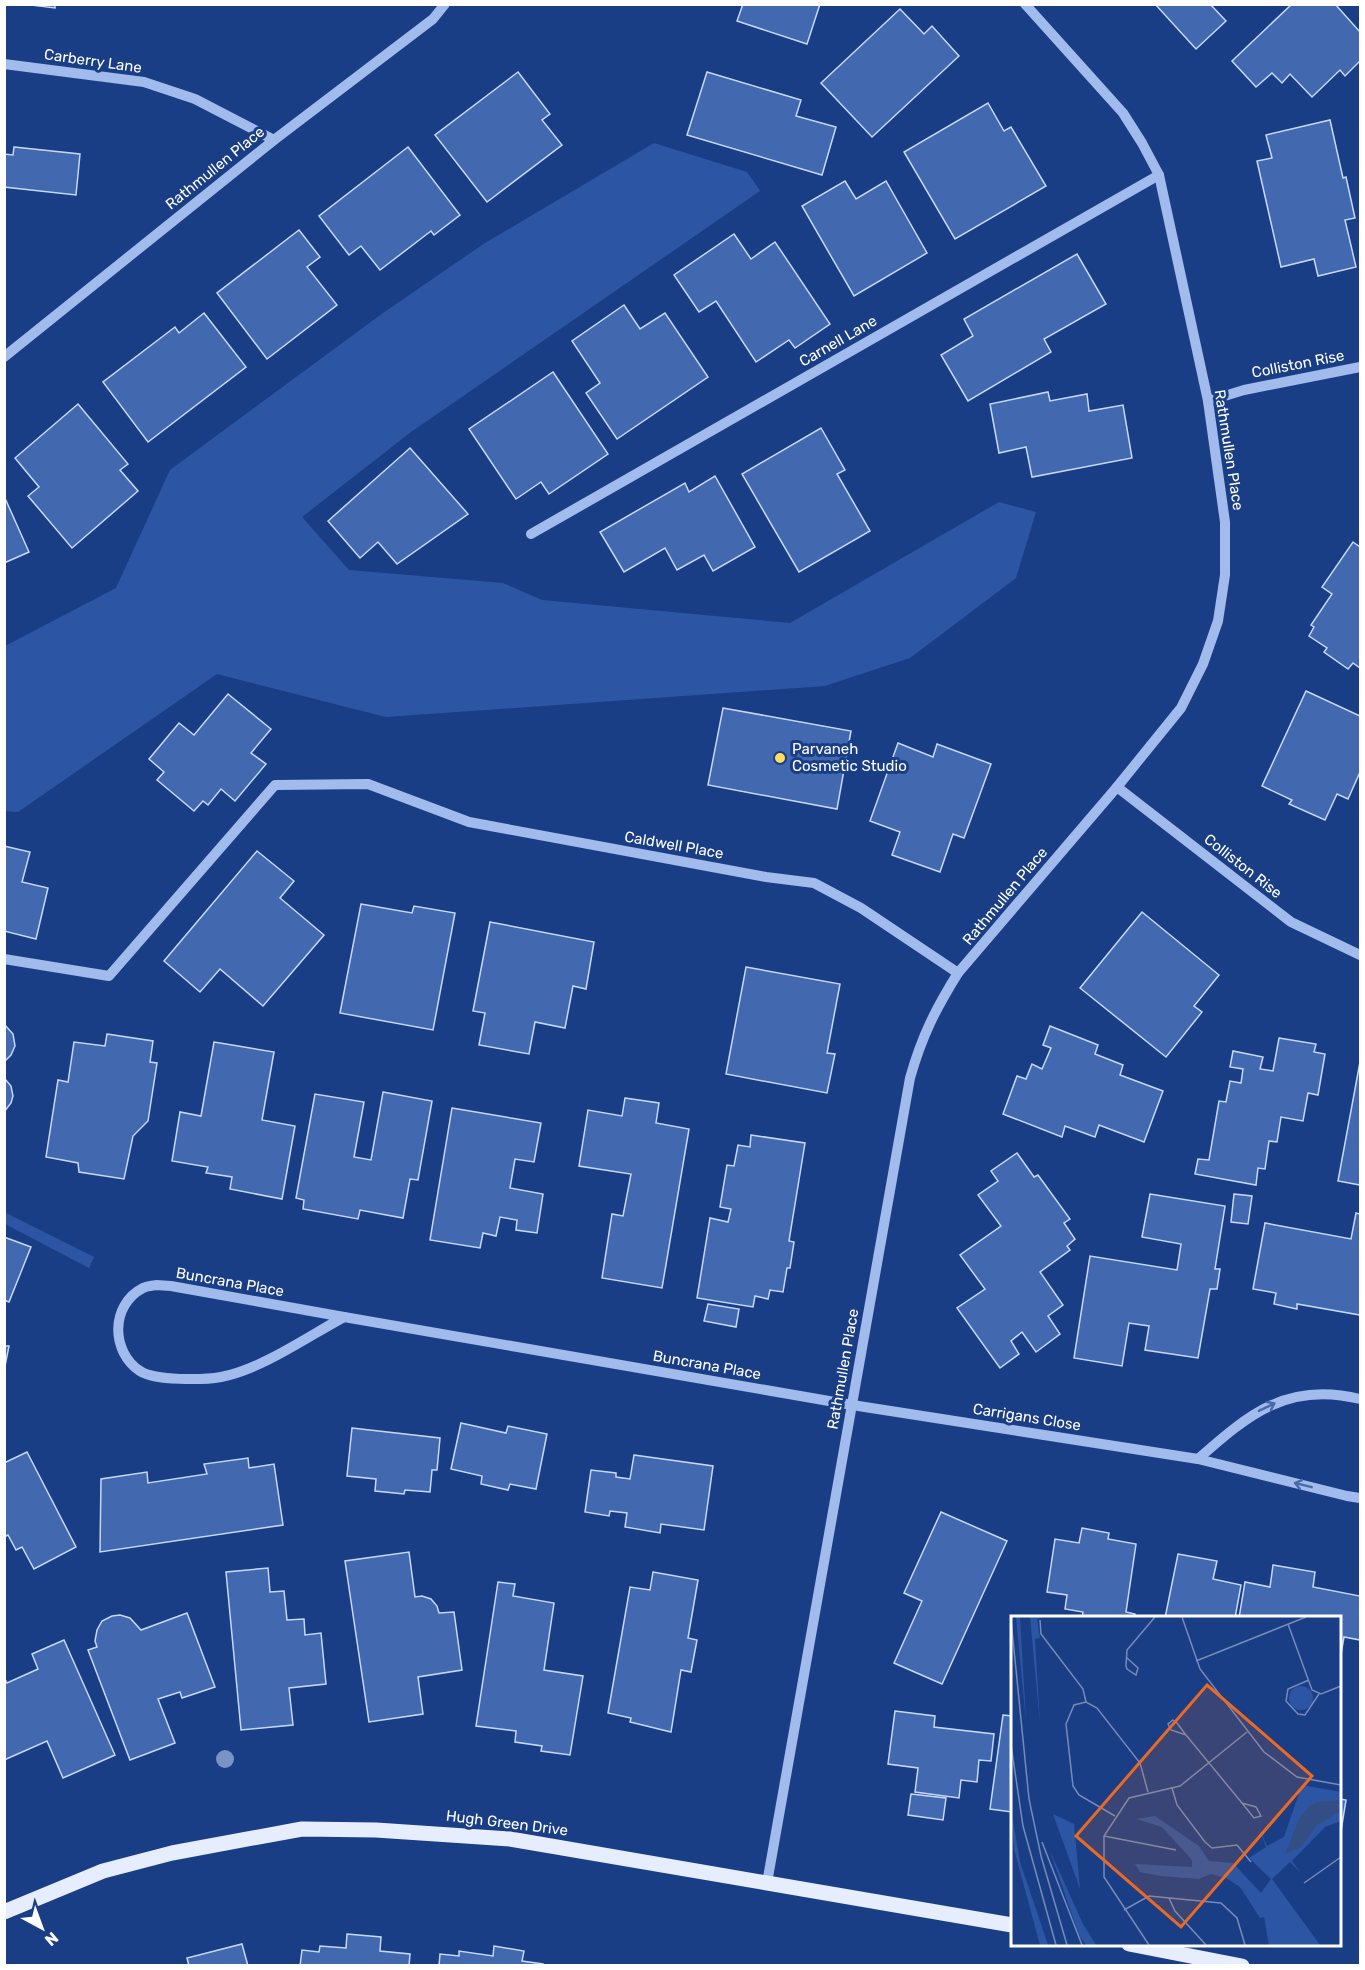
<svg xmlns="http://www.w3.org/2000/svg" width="1365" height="1970" font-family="Rubik,sans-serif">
  <rect width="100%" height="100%" fill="#1a3e86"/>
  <!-- green -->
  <g fill="#2c56a4">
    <polygon points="654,143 747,172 760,191 411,432 302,517 349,570 503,583 542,600 790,623 999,502 1036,512 1016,578 910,658 825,686 386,717 217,674 18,812 5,811 5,646 116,588 170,470 383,313 485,243"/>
    <polygon points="4,1212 94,1257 89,1268 5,1224"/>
  </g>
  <!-- building -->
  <g fill="#4268b0" stroke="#c6d8f9" stroke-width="1.5">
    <polygon points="23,4 55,4 55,8"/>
    <polygon points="743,4 820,4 807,44 737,21"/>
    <polygon points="1155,4 1210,4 1226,21 1196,49"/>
    <polygon points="1292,4 1335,4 1360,32 1360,61 1345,76 1340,70 1312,97 1290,74 1282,83 1272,73 1256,87 1232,61"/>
    <polygon points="900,9 924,34 932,26 959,56 872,137 821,83"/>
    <polygon points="518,72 550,114 542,120 562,145 487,202 435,135"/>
    <polygon points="707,72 801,100 796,116 836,127 822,175 687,135"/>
    <polygon points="988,103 1004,131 1011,127 1046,186 955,239 904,152"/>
    <polygon points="1330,120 1343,178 1346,177 1355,218 1345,220 1356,267 1318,276 1314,259 1281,267 1257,161 1272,158 1266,135"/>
    <polygon points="14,147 80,154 76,195 4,187 4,154 13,155"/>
    <polygon points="408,147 460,215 434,235 431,231 380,270 361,246 349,255 319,216"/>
    <polygon points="845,181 856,199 886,181 927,253 854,296 802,206"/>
    <polygon points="299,230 320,257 307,267 337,305 267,359 217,293"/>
    <polygon points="734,234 751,259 775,242 830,324 795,348 789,340 756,362 716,301 699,312 674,275"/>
    <polygon points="1077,254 1106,304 1044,339 1051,352 968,401 941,355 973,336 964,319"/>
    <polygon points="624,305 640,329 665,313 708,377 617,439 586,393 600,383 572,341"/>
    <polygon points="204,313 246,367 148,442 103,382 175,327 179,333"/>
    <polygon points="553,372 608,454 549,494 541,482 516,499 469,429"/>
    <polygon points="1048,392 1050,401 1087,394 1089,411 1123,405 1132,458 1032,477 1026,447 999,453 990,404"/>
    <polygon points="78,404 128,464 120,470 138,491 72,548 28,496 39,487 15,458"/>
    <polygon points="821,428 845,470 837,474 870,531 799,572 742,474"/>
    <polygon points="410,448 468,514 397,564 378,542 360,558 328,521"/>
    <polygon points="715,476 755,547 713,571 704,555 677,570 665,548 624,572 600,532 685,483 689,492"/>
    <polygon points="4,496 29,552 4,563"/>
    <polygon points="1353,542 1360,547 1360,668 1353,663 1348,669 1324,652 1327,648 1309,636 1314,627 1311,625 1332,594 1322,587"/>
    <polygon points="1306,691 1360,716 1360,772 1348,799 1337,794 1325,820 1289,804 1292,800 1262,786"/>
    <polygon points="228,694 271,729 251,753 266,764 235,801 221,789 208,805 203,801 194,811 157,780 164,772 149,759 179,723 194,735"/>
    <polygon points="723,708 851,731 837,809 708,785"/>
    <polygon points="898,743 933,757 937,744 991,764 964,838 953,834 940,872 892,855 900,832 870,821"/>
    <polygon points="4,846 30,852 22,882 48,888 36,939 4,931"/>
    <polygon points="257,851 294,881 280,898 324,935 263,1006 220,969 200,992 164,961"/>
    <polygon points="361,904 412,913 414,906 455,913 433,1030 340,1013"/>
    <polygon points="1142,912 1219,975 1194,1006 1202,1012 1166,1057 1080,988"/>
    <polygon points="490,922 594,942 586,989 573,986 565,1028 535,1022 529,1054 479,1045 485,1013 473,1011"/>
    <polygon points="746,967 840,984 827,1053 835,1054 827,1093 726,1074"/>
    <polygon points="4,1024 13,1034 15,1046 11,1055 5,1061 5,1079 11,1086 13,1096 11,1103 4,1112"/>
    <polygon points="1050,1026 1098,1045 1095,1054 1123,1065 1120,1075 1163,1091 1144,1142 1099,1125 1095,1137 1065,1126 1062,1137 1003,1114 1017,1076 1026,1079 1032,1064 1042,1069 1051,1048 1043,1045"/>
    <polygon points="107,1034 153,1041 150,1062 157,1063 148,1121 133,1136 124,1179 79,1172 78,1163 46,1157 58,1080 68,1082 74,1042 105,1046"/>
    <polygon points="1279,1038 1316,1044 1314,1052 1325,1054 1318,1095 1308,1093 1303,1121 1281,1117 1277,1142 1269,1141 1265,1169 1258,1168 1256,1185 1195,1174 1198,1159 1209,1160 1219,1101 1226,1102 1230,1081 1241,1083 1243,1069 1230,1067 1233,1051 1263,1057 1260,1069 1273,1071"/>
    <polygon points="214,1042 274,1052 262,1120 295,1126 282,1199 230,1189 232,1177 206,1173 208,1167 172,1161 180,1112 201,1116"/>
    <polygon points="1360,1062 1360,1185 1338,1181"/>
    <polygon points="383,1092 432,1101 418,1180 410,1179 403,1218 360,1210 358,1219 303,1209 304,1200 296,1198 315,1094 364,1102 354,1157 371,1160"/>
    <polygon points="625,1098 659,1103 656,1123 689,1129 662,1288 602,1278 612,1214 623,1216 631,1174 579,1166 588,1110 622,1116"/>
    <polygon points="452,1108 541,1123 534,1162 515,1159 510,1188 543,1194 537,1233 516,1230 517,1220 500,1217 496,1236 483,1233 480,1248 430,1240"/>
    <polygon points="751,1135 805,1143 789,1241 794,1242 790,1268 787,1268 783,1292 770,1290 768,1299 755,1296 753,1307 697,1298 710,1218 728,1222 731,1209 720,1207 727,1165 734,1166 738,1145 750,1147"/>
    <polygon points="1017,1153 1034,1177 1038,1175 1070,1219 1064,1223 1075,1239 1067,1246 1070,1250 1040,1272 1063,1305 1048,1316 1060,1334 1036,1352 1022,1332 1011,1341 1019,1354 1000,1368 957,1308 985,1289 960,1255 1001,1226 978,1195 998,1181 991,1171"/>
    <polygon points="1150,1194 1225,1206 1215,1269 1220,1269 1217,1289 1210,1289 1198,1358 1145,1350 1149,1326 1129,1323 1122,1366 1074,1358 1090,1256 1177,1270 1181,1244 1142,1237"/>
    <polygon points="1234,1194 1252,1196 1248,1224 1231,1222"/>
    <polygon points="1356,1213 1360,1214 1360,1315 1297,1304 1297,1309 1274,1304 1276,1293 1253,1289 1265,1223 1351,1239"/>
    <polygon points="4,1237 31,1247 9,1302 4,1300"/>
    <polygon points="708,1304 739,1309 736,1327 704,1321"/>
    <polygon points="4,1346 9,1346 4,1371"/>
    <polygon points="461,1423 506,1433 508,1426 547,1434 536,1489 510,1484 508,1490 481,1484 482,1476 451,1469"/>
    <polygon points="352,1428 440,1438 437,1470 432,1470 430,1492 405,1490 404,1494 375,1491 376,1479 347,1476"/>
    <polygon points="27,1452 76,1547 34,1569 22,1547 16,1550 8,1535 4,1537 4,1463"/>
    <polygon points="634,1455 713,1466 704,1530 661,1524 660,1533 625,1527 627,1513 610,1511 609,1516 585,1512 591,1470 616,1473 616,1477 630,1479"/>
    <polygon points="248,1458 249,1468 274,1464 283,1525 100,1552 101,1479 147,1472 148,1483 207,1474 204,1464"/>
    <polygon points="941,1512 1007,1541 942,1684 894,1663 922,1601 904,1593"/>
    <polygon points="1082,1528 1109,1533 1108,1539 1136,1544 1126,1612 1135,1614 1135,1618 1082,1618 1083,1612 1065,1609 1067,1595 1047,1592 1055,1539 1079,1543"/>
    <polygon points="409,1552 415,1597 422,1596 431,1599 437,1606 439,1613 454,1612 462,1670 418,1677 423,1714 369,1722 345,1561"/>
    <polygon points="1178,1554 1217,1561 1213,1579 1241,1585 1235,1618 1165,1618"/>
    <polygon points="1273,1565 1315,1572 1313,1587 1360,1596 1360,1640 1344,1637 1341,1654 1340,1654 1340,1618 1239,1618 1245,1582 1270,1587"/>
    <polygon points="268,1568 270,1592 284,1591 287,1620 304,1619 305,1635 321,1633 326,1684 289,1688 293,1725 241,1730 226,1572"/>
    <polygon points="653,1572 698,1580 688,1638 697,1640 691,1672 681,1670 671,1732 630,1722 631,1718 608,1713 630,1587 650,1590"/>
    <polygon points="498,1582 515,1584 513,1596 554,1603 544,1670 583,1676 570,1755 541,1751 542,1746 515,1742 516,1731 476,1726"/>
    <polygon points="187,1613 215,1687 182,1698 180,1692 158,1699 175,1743 130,1760 88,1650 97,1647 95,1641 97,1630 102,1621 112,1616 120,1615 130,1618 141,1630"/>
    <polygon points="64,1640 115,1755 63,1778 47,1741 4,1760 4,1677 7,1683 38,1669 32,1654"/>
    <polygon points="895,1711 935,1716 934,1727 994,1734 991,1761 979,1760 977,1782 961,1780 959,1798 915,1792 918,1768 888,1764"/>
    <polygon points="1003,1715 1012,1716 1012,1812 990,1809"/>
    <polygon points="911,1794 946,1798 943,1820 908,1815"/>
    <polygon points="1340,1799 1346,1800 1340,1837"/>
    <polygon points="347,1934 381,1937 380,1951 410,1954 409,1966 300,1966 302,1950 319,1952 320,1946 346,1948"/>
    <polygon points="242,1944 248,1966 189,1966 187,1958"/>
    <polygon points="494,1946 524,1951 522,1961 543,1964 543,1966 439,1966 440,1954 459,1956 459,1951 493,1956"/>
  </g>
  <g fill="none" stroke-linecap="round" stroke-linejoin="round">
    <!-- minor -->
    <g stroke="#a1bbec" stroke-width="10">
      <polyline points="4,64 144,82 195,99 274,140"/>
      <polyline points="4,357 274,140 433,19 445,4"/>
      <polyline points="1208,401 1244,390 1360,367"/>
      <polyline points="531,534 1159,175"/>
      <polyline points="1117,787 1291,922 1360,955"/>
      <polyline points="4,959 109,976 275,785 368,784 469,822 766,877 814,883 861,908 958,973"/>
      <path d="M156 1285 171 1286 344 1317C307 1337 262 1369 221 1377 204 1380 155 1381 140 1371 111 1352 110 1305 143 1288 147 1286 152 1286 156 1285Z"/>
      <polyline points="344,1317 852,1405 1198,1459"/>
      <path d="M1360 1399C1288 1381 1249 1414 1198 1459L1347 1496 1360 1498"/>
      <path d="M767 1883 910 1078C922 1036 935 1010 958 973L1117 787 1181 708 1203 664 1218 621 1225 575V522L1208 401 1159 175 1142 143 1123 113 1025 4"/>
    </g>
    <!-- major -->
    <g stroke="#e6edff" stroke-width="15">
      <polyline points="4,1912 103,1871 172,1853 302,1829 376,1830 510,1839 1012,1925"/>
      <polyline points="1129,1944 1242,1966"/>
    </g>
  </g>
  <!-- trees -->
  <circle fill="#7993c5" cx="225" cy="1759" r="9"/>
  <!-- one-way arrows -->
  <defs><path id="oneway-shaft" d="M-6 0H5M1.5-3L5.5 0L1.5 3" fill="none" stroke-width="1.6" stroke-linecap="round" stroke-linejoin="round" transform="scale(1.5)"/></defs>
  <g stroke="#496aaa">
    <use href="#oneway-shaft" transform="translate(1267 1407) rotate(-26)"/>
    <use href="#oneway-shaft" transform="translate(1303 1485) rotate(-166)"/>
  </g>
  <!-- markers -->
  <circle fill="#ffe05c" stroke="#1a3e86" stroke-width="2" cx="780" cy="758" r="6"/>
  <g text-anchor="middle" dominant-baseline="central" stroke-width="6" stroke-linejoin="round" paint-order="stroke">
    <!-- street labels -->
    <g font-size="15" fill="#fff" stroke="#1a3e86">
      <text transform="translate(93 61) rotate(8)">Carberry Lane</text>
      <text transform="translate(215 168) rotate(-39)">Rathmullen Place</text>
      <text transform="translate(838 341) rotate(-30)">Carnell Lane</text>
      <text transform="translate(1298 364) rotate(-11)">Colliston Rise</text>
      <text transform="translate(1229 450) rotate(81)">Rathmullen Place</text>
      <text transform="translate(674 845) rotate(10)">Caldwell Place</text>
      <text transform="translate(1243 866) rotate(38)">Colliston Rise</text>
      <text transform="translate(1005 896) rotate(-50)">Rathmullen Place</text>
      <text transform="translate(230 1282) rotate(10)">Buncrana Place</text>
      <text transform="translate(707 1365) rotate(10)">Buncrana Place</text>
      <text transform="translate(843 1369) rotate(-80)">Rathmullen Place</text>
      <text transform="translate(1027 1417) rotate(9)">Carrigans Close</text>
      <text transform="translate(507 1823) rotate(7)">Hugh Green Drive</text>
    </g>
    <!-- poi labels -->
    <g font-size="15" fill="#fff" stroke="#1a3e86" text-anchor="start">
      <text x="792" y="749">Parvaneh<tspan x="792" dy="17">Cosmetic Studio</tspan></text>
    </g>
  </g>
  <!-- overview -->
  <g transform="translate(1011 1616)">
    <rect width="330" height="330" fill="#1a3e86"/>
    <path d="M5 1H9L15 104 14 95ZM19 1H32L26 3 29 22 24 23 29 108ZM278 82a12 12 0 1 1 24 0a12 12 0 1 1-24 0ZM291 169 330 176V205L314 211 281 245 290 257 279 246 261 263 309 329H258L253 301 249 302 229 271 215 262 200 258 188 263 149 260 129 256 124 248 181 251V244L151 211 125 203 144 200 188 230 198 245 222 247 250 277 260 263 238 242 255 231 246 208 256 230 273 221ZM0 193 9 246 37 329H29L3 233ZM42 198 63 208 69 273 104 329 69 273ZM39 235 72 308 85 329H75L68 319Z" fill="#2c56a4"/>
    <path d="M330 184V195L306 209 290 231 274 238 288 203 297 191 305 186Z" fill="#334e84"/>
    <path fill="none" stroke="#768bb6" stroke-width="1.5" d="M171 1 189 53 253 136 286 161 330 169M0 4 18 183 30 240 56 329M29 4 30 18 72 73 75 86M277 8 301 74 310 78 330 70M116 42 127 52 125 59 116 53 115 50 116 34 144 1M185 45 295 1M298 64 277 73 275 85 287 98 294 99 308 78M162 104 166 107 175 119 160 114 157 108ZM175 119 231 187M0 129 12 210 45 329M161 172 166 189 194 226 201 232 226 229 240 246M231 187 245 191 250 200 243 202ZM104 200 68 179 62 170 55 108 63 89 75 86 86 92 129 147 137 176M93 220 165 234M31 226 71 329M293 267 330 241M158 282 164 295 195 329M113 294 138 280 210 287 226 302 234 329M138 329 93 261V220L118 182 169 170 236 116"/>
    <path fill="#ea6a24" fill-opacity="0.15" stroke="#ea6a24" stroke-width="3" d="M196 69 301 160 170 311 65 220Z"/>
    <rect width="330" height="330" fill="none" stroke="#fff" stroke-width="3"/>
  </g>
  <!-- border -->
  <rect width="1365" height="1970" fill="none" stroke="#ffffff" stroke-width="12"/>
  <!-- north arrow -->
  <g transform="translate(42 1928) rotate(139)" stroke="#1a3e86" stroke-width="4.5" paint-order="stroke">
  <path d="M0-4.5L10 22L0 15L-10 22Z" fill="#ffffff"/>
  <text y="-9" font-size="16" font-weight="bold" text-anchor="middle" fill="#ffffff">N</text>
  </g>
</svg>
